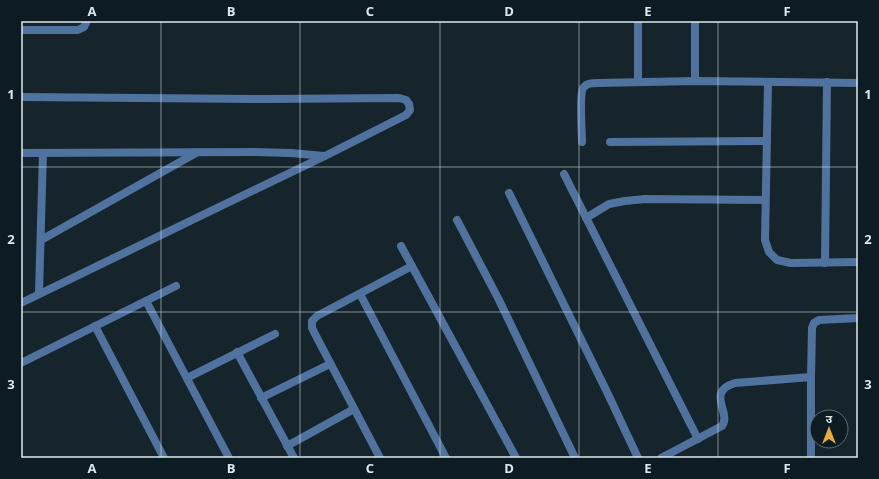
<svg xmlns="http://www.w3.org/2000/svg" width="879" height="479" font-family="'Open Sans','Noto Sans Devanagari',sans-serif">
  <rect width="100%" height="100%" fill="#16252c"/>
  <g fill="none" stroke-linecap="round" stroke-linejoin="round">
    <!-- minor -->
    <g stroke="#50729f" stroke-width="8">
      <polyline points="21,30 78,30 84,27 87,21"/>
      <polyline points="695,81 695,21"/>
      <polyline points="638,82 638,21"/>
      <polyline points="768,82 765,240 769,252 777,260 791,263 858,262"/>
      <polyline points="21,97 267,99 399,98 406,100 409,104 410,110 406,115 325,156 221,206 21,303"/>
      <path d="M582 142C582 132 579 95 583 88 587 83 592 83 598 83L695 81 858 83"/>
      <polyline points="610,142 767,141"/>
      <polyline points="21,153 253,152 291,153 324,156"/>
      <polyline points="564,174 698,439"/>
      <polyline points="509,193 607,392 638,458"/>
      <polyline points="586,218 609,204 625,201 645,199 765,200"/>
      <polyline points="457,220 499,300 575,458"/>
      <polyline points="41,240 196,153"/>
      <polyline points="401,246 516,458"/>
      <polyline points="825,263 827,82"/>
      <polyline points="39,293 43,153"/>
      <polyline points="360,294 446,458"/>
      <polyline points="146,301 229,458"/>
      <polyline points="95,326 164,458"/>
      <polyline points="237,352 294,458"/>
      <polyline points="21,363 176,286"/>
      <polyline points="187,378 275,334"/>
      <polyline points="261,398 330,364"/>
      <polyline points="287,446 354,409"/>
      <polyline points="380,458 315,334 312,328 312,321 317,316 412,266"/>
      <path d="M661 458 722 426C732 413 705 392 735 383L811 377"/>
      <polyline points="811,458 811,377 812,328 814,323 819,320 858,318"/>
    </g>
  </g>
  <!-- grid -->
  <path fill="none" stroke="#dee8ec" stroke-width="1" stroke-opacity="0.55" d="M161 21V458M300 21V458M440 21V458M579 21V458M718 21V458M21 167H858M21 312H858"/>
  <!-- border -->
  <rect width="879" height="479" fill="none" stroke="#0d1c22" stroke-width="44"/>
  <!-- north arrow -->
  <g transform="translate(829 429)"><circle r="19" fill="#0d1c22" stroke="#616e73"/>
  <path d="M0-3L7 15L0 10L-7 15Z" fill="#eaaa39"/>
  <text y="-6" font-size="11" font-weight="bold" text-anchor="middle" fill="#dee8ec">उ</text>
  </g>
  <rect x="22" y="22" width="835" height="435" fill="none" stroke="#dee8ec" stroke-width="1.5"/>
  <g font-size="13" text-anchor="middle" font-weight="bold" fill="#dee8ec">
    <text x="92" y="16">A</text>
    <text x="231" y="16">B</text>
    <text x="370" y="16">C</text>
    <text x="509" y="16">D</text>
    <text x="648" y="16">E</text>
    <text x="787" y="16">F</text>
    <text x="11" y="99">1</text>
    <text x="868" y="99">1</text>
    <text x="11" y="244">2</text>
    <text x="868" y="244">2</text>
    <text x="11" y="389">3</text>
    <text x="868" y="389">3</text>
    <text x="92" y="473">A</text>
    <text x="231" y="473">B</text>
    <text x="370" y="473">C</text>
    <text x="509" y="473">D</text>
    <text x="648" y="473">E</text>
    <text x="787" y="473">F</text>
  </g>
</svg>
